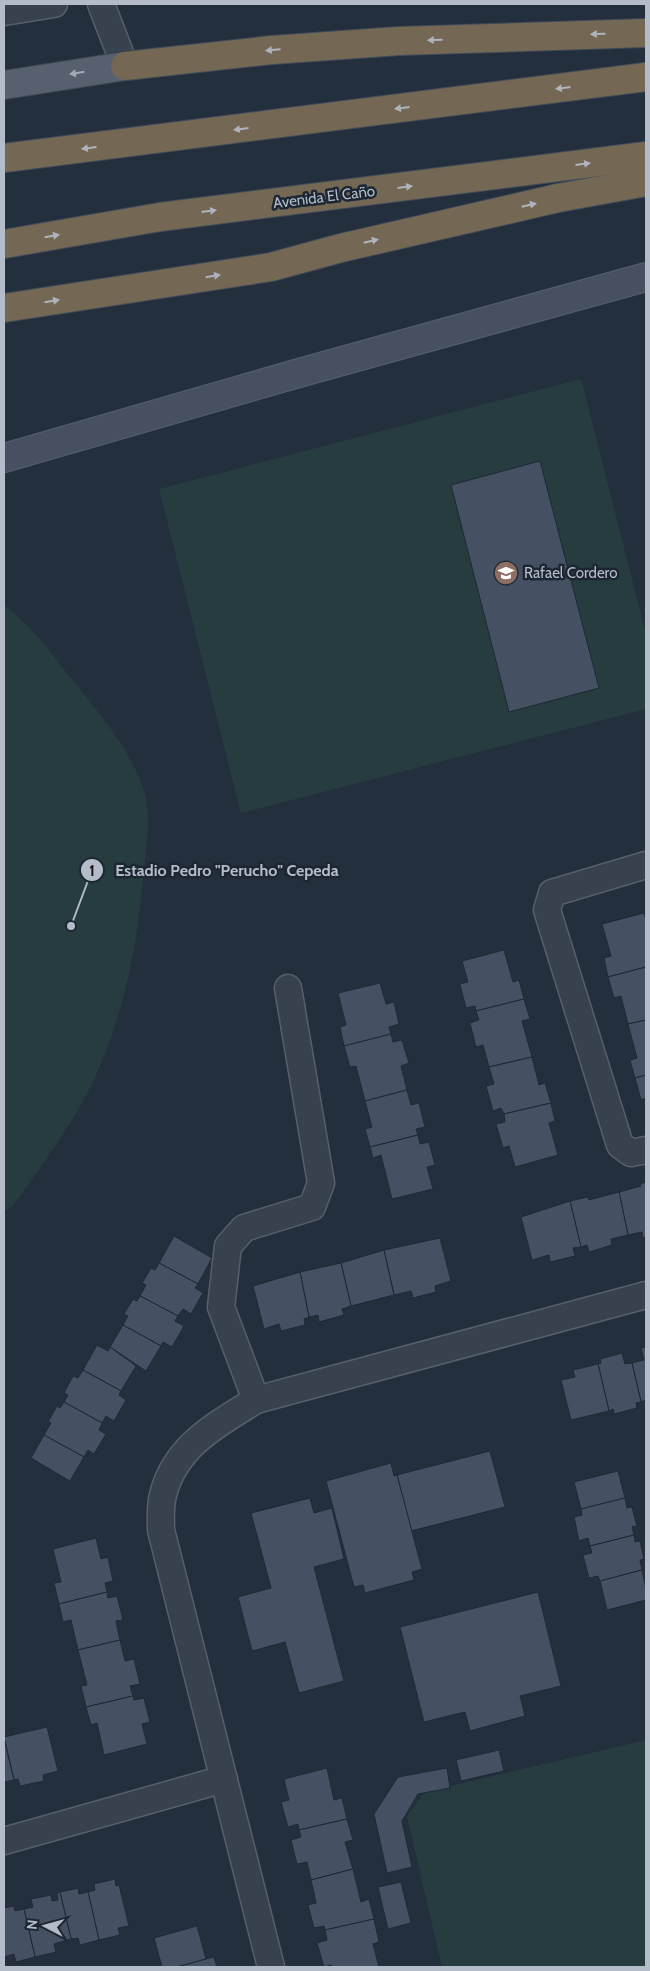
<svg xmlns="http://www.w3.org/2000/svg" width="650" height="1971" font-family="Cabin,sans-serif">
  <rect width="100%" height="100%" fill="#242f3e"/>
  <!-- green -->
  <g fill="#263c3f">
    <polygon points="581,379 646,634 646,709 241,813 159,489"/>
    <path d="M4 605C32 625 53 656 75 683 102 717 132 751 145 794 152 819 145 855 143 881 135 966 116 1051 69 1125 51 1153 31 1181 11 1208L4 1210Z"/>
    <polygon points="646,1740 646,1967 442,1967 407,1816 425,1792"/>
  </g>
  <!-- building -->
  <g fill="#455162" stroke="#1f2835">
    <polygon points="540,461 599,688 509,712 451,485"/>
    <polygon points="644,913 646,921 646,967 608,977 604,958 611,956 602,924"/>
    <polygon points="504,950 513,982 519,980 524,999 476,1011 475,1006 466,1008 460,984 468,982 462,961"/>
    <polygon points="646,967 646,1020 628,1024 621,996 614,998 608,977"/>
    <polygon points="380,983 386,1004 394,1002 399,1024 389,1027 391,1034 344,1046 340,1027 346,1025 338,993"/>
    <polygon points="524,999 530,1019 522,1021 532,1057 489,1067 483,1045 476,1047 470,1023 479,1020 476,1011"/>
    <polygon points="646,1020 646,1075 635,1078 630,1060 637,1058 628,1024"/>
    <polygon points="391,1034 393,1042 402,1040 409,1063 401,1066 407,1090 365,1101 356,1066 350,1067 344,1046"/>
    <polygon points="532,1057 539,1085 545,1083 551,1103 504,1114 501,1108 493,1111 486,1086 494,1084 489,1067"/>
    <polygon points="646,1075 646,1098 641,1100 635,1078"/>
    <polygon points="407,1090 411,1105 419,1103 425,1127 416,1129 418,1135 370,1147 365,1129 372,1127 365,1101"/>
    <polygon points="551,1103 555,1121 549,1123 558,1155 515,1167 509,1146 503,1148 496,1124 505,1122 504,1114"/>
    <polygon points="418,1135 420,1144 429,1142 435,1165 427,1167 433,1189 392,1199 381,1155 373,1158 370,1147"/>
    <polygon points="646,1182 646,1237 643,1238 642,1232 628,1235 619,1192 641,1186 640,1184"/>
    <polygon points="619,1192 628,1235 611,1239 612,1245 589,1252 587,1245 581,1247 570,1201 588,1197 589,1200"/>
    <polygon points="570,1201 581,1247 573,1248 575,1256 550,1262 549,1255 532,1260 521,1217"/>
    <polygon points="174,1236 212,1258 198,1284 159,1263"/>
    <polygon points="440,1238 451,1281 435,1286 436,1292 413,1298 411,1291 394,1295 384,1250"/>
    <polygon points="384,1250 394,1295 351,1306 341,1263"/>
    <polygon points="159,1263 198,1284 195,1288 203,1293 191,1314 183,1309 178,1316 140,1296 146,1285 142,1283 151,1268 155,1270"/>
    <polygon points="341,1263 351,1306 342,1309 344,1315 319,1322 318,1315 309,1317 300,1272"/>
    <polygon points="300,1272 309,1317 304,1319 305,1325 281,1331 279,1324 264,1329 253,1286"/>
    <polygon points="140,1296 178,1316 175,1321 184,1326 172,1347 163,1342 161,1346 123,1325 128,1316 124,1314 133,1299 137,1301"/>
    <polygon points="123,1325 161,1346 146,1371 110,1347"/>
    <polygon points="97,1345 108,1351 110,1347 136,1366 121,1391 83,1370"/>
    <polygon points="646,1347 646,1400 641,1402 632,1363 644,1360 641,1348"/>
    <polygon points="622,1353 625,1364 632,1363 641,1402 636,1403 637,1408 614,1414 613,1409 609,1411 598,1364 601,1363 600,1359"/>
    <polygon points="598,1364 609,1411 571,1420 561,1380 575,1377 573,1370"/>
    <polygon points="83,1370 121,1391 119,1395 126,1400 114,1421 106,1416 102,1423 64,1402 68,1395 64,1393 73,1376 78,1378"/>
    <polygon points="64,1402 102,1423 99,1430 106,1434 94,1454 88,1450 84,1457 44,1435 51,1423 48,1422 57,1406 60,1408"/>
    <polygon points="44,1435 84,1457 70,1481 31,1458"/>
    <polygon points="490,1451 505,1507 411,1531 397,1475"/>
    <polygon points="391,1463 394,1476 397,1475 422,1569 412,1572 414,1580 365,1593 363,1585 354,1587 326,1481"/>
    <polygon points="618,1471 625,1498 581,1509 574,1482"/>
    <polygon points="310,1498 314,1513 332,1508 344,1559 314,1567 344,1681 299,1693 285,1642 252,1651 238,1597 271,1588 251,1513"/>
    <polygon points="625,1498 627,1508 632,1507 637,1526 632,1527 634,1535 590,1546 588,1538 579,1541 574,1517 582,1515 581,1509"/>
    <polygon points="634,1535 635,1542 640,1541 644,1559 640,1560 642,1570 600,1581 598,1576 589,1578 583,1555 592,1553 590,1546"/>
    <polygon points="96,1538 101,1559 108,1557 113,1581 105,1583 107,1592 59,1604 54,1583 61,1582 53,1549"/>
    <polygon points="642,1570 646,1589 646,1600 607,1610 600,1581"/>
    <polygon points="107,1592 108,1598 117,1596 123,1620 116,1621 120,1640 78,1650 71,1620 63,1622 59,1604"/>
    <polygon points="538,1592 561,1686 520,1696 525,1716 470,1731 465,1712 424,1722 400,1627"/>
    <polygon points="120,1640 125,1661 134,1659 140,1684 130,1686 133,1696 86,1707 81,1686 87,1685 78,1650"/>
    <polygon points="133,1696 134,1700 144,1698 150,1722 142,1724 147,1744 104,1755 97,1723 91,1725 86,1707"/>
    <polygon points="47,1727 58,1771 43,1775 44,1781 20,1786 18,1779 14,1780 4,1737"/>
    <polygon points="4,1739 14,1780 4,1782"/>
    <polygon points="499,1750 504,1771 461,1781 456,1760"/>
    <polygon points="327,1768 334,1800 342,1798 347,1819 299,1830 298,1824 288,1827 281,1802 289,1800 284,1779"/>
    <polygon points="447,1768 450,1788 418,1794 402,1821 412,1867 387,1873 374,1814 398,1777"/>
    <polygon points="347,1819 353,1840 345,1842 353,1869 311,1880 307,1862 297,1864 291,1840 301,1837 299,1830"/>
    <polygon points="353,1869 361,1902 369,1899 374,1919 325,1930 324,1926 314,1928 308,1905 316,1903 311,1880"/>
    <polygon points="115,1879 116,1886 119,1885 129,1926 118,1928 120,1935 99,1940 88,1892 95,1890 94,1884"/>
    <polygon points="401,1882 411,1923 388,1929 378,1887"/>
    <polygon points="78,1888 79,1894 88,1892 99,1940 80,1945 78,1938 71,1939 60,1892"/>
    <polygon points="60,1892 71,1939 54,1944 56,1952 35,1957 24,1909 33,1907 31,1899 51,1895 52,1901 58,1900 57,1893"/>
    <polygon points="14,1906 15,1911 24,1909 35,1957 16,1962 14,1954 4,1957 4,1908"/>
    <polygon points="374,1919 379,1942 373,1944 379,1967 332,1967 331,1965 324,1967 317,1943 327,1940 325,1930"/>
    <polygon points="197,1926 206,1959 177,1967 162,1967 154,1938"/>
    <polygon points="214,1957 217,1967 177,1967 206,1959"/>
  </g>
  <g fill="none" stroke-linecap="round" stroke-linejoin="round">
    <!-- street casing -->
    <g stroke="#565f6c" stroke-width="29">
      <g id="street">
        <polyline points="101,4 125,66"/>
        <polyline points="4,12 54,4"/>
        <polyline points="646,865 552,893 547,910 620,1145 631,1153 646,1150"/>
        <polyline points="256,1400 221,1307 228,1246 244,1228 312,1207 321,1183 288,988"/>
        <polyline points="4,1841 224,1779"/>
        <path d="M271 1967 161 1530C161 1519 160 1505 163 1495 175 1446 216 1425 256 1400L646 1295"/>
      </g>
    </g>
    <!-- secondary casing -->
    <g stroke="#565f6c" stroke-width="30">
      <polyline id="secondary" points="4,458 306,371 646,277"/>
    </g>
    <!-- primary casing -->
    <g stroke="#414a57" stroke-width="30">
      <polyline id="primary" points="4,85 125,66"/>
    </g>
    <!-- highway casing -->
    <g stroke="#434c59" stroke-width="30">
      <g id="highway">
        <polyline points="125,66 272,50 399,41 646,33"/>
        <polyline points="4,158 646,77"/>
        <polyline points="4,244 160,217 646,156"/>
        <polyline points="4,308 271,267 341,248 558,198 646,182"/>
      </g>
    </g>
    <!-- street -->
    <use href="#street" stroke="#38414e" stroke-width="26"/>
    <!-- secondary -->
    <use href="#secondary" stroke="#465061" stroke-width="28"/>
    <!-- primary -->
    <use href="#primary" stroke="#56606e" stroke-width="28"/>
    <!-- highway -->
    <use href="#highway" stroke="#746855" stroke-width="28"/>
  </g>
  <!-- one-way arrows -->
  <defs><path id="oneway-solid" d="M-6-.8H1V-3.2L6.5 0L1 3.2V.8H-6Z" transform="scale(1.25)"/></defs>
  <g fill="#aeb4bd">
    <use href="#oneway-solid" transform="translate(598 34) rotate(178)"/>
    <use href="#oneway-solid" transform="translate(435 40) rotate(178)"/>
    <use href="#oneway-solid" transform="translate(273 50) rotate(175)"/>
    <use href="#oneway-solid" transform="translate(563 88) rotate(173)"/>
    <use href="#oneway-solid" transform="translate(402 108) rotate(173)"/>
    <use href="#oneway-solid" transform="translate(241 129) rotate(173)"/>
    <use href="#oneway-solid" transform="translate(89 148) rotate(173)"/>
    <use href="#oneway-solid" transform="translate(583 164) rotate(-7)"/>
    <use href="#oneway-solid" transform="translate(405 187) rotate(-7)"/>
    <use href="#oneway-solid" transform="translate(529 205) rotate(-13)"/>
    <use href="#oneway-solid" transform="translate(209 211) rotate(-7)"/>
    <use href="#oneway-solid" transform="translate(52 236) rotate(-10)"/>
    <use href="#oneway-solid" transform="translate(371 241) rotate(-13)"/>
    <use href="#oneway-solid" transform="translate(213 276) rotate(-9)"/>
    <use href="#oneway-solid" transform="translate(52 301) rotate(-9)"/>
  </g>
  <use fill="#a1aab7" href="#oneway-solid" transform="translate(77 73) rotate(171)"/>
  <!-- icons -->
  <defs>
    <g id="school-disc" transform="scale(1.25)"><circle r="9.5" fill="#8d6e63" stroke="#1d2633"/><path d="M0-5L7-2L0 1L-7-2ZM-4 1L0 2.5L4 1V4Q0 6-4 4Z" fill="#fff"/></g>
  </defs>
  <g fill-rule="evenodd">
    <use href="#school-disc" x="506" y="573"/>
  </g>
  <g text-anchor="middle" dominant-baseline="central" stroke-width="5" stroke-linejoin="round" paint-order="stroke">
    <!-- street labels -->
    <g font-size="15" fill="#b4bcc9" stroke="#1d2633">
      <text transform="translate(324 197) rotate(-7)">Avenida El Caño</text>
    </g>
    <!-- poi labels -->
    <g font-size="15" fill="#b4bcc9" stroke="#1d2633" text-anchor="start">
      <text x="524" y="573">Rafael Cordero</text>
    </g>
  </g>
  <!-- callouts -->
  <path fill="none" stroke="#b4bcc9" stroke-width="2" d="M71 926L92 870"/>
  <g fill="#b4bcc9" stroke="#1d2633" stroke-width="2">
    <circle cx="71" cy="926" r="5"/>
    <circle cx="92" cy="870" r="12"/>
  </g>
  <g font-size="15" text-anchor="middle" font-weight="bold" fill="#111">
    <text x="92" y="876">1</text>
  </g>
  <g font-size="16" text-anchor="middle" font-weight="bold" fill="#b4bcc9" stroke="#1d2633" stroke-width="5" stroke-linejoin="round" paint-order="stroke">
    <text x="227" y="876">Estadio Pedro "Perucho" Cepeda</text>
  </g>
  <!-- border -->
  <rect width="650" height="1971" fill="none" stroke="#b4bcc9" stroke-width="10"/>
  <!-- north arrow -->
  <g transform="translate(45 1926) rotate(276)" stroke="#1d2633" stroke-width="4" paint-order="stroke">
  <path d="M0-4L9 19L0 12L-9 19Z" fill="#b4bcc9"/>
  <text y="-8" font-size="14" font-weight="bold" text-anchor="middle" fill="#b4bcc9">N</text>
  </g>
</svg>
